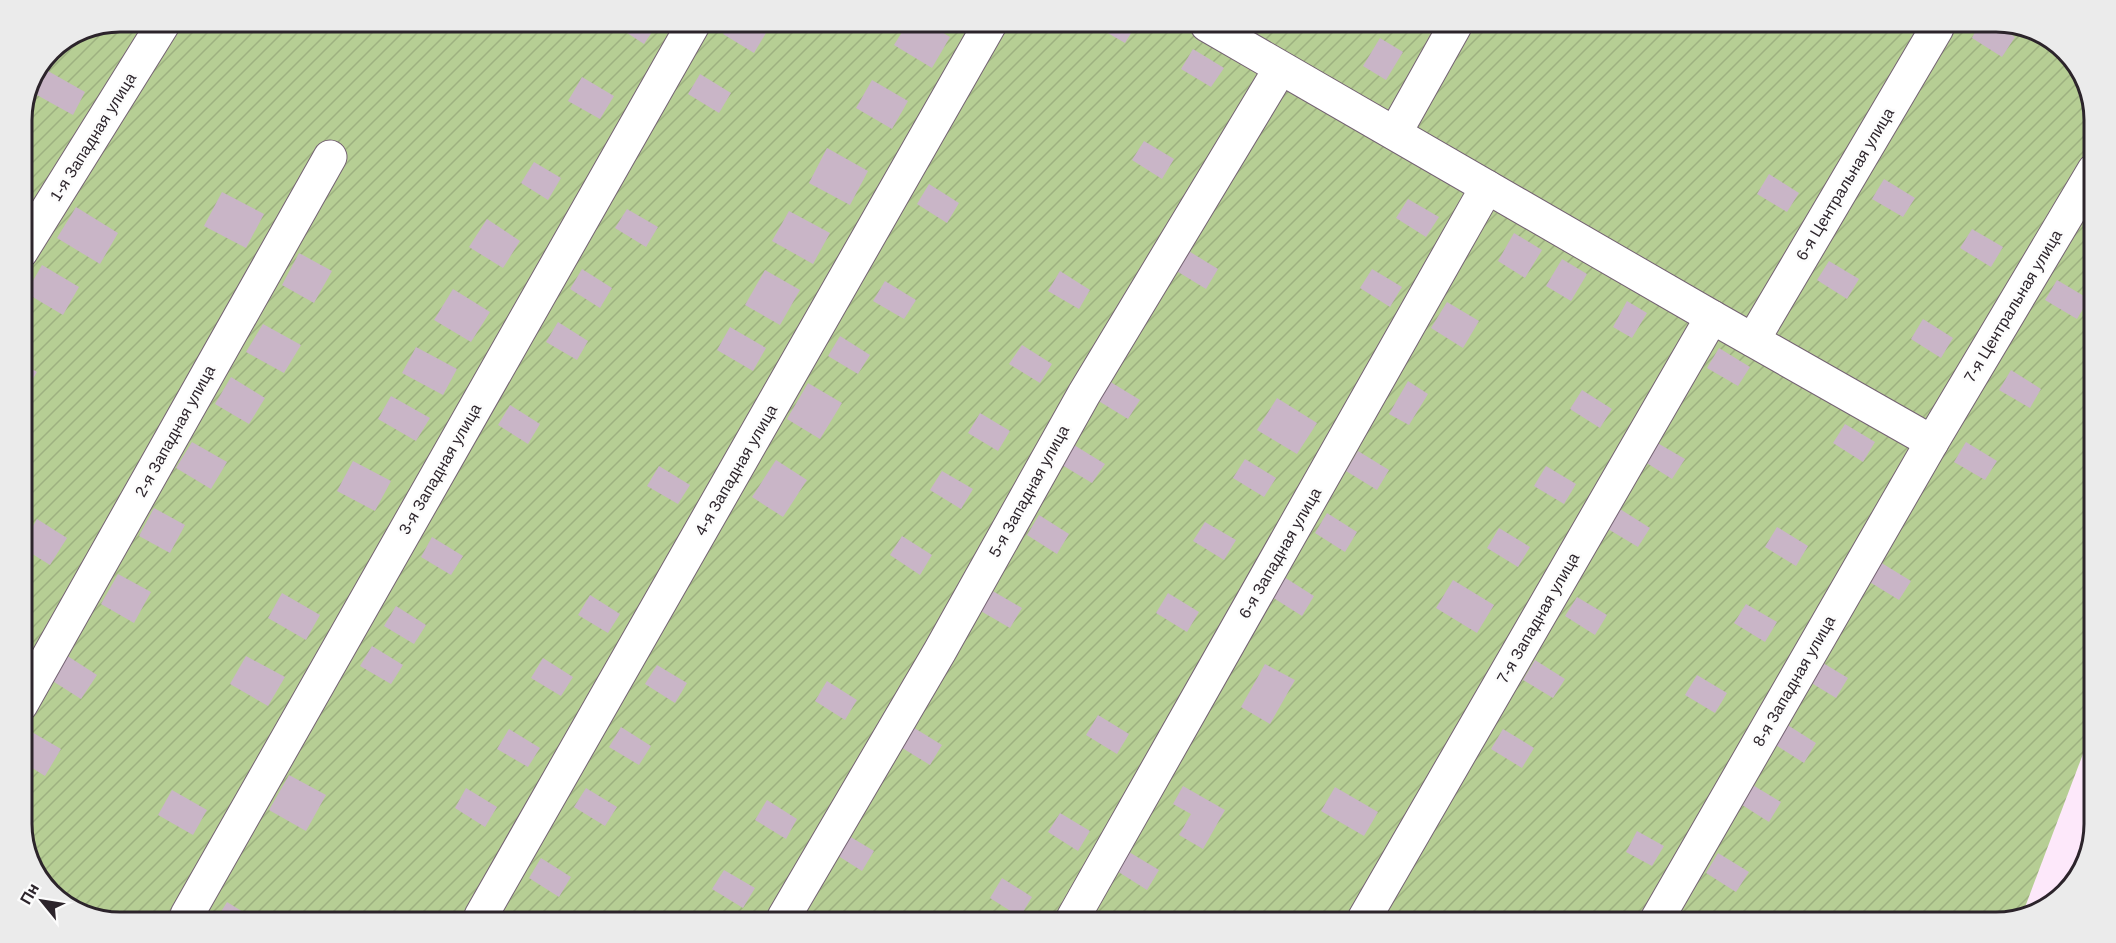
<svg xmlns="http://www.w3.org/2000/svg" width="2116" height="943" font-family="Helvetica,sans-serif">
  <defs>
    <pattern id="garden-furrows" width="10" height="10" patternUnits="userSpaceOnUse" patternTransform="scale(1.5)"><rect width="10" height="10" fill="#b6ce94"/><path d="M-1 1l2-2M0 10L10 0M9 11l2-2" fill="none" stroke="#9db180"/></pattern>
  </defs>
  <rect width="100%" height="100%" fill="#fde8fa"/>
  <!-- garden -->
  <polygon fill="url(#garden-furrows)" points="120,21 2035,29 2078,64 2095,113 2089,738 2022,915 1997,922 81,914 41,883 21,830 21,113 50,50"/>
  <!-- building -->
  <g fill="#c9b5c7">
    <polygon points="616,23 658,23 644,44 615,25"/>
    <polygon points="730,23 750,24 766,33 754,53 723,34"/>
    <polygon points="907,24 929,24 950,37 932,68 894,45"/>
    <polygon points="1094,25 1136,25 1125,43"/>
    <polygon points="1977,28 2000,28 2015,37 2002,57 1972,38"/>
    <polygon points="1380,38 1403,52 1386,80 1363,66"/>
    <polygon points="1193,49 1224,68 1211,87 1181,69"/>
    <polygon points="48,71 85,92 73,115 35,94"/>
    <polygon points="700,74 731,93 719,113 688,94"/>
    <polygon points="582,77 614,96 600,119 568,101"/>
    <polygon points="872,80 908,101 892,129 856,108"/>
    <polygon points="1144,141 1174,159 1162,179 1132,160"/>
    <polygon points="827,148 868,171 850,205 809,183"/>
    <polygon points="534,162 561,178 548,200 521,183"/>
    <polygon points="1769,174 1799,193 1787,212 1757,194"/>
    <polygon points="1884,179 1915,198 1903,217 1872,199"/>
    <polygon points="929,184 959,203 947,223 917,204"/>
    <polygon points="222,192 264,214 246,248 204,226"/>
    <polygon points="1408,199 1439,217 1426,237 1396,218"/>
    <polygon points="76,207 118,233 100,264 57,238"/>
    <polygon points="627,209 658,227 646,247 615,228"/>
    <polygon points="789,211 830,233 813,264 772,241"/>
    <polygon points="487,219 520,241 503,268 469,247"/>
    <polygon points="1972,229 2003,247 1991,267 1960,248"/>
    <polygon points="1514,233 1542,250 1525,278 1498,261"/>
    <polygon points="1187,250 1218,269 1206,289 1175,270"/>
    <polygon points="299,253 332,271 314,303 282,285"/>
    <polygon points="1562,259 1587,274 1571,301 1546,286"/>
    <polygon points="1829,261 1859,279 1847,299 1817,280"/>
    <polygon points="42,265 79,287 63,315 26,293"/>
    <polygon points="582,269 612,288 600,308 570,289"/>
    <polygon points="1372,269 1402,287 1390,307 1360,288"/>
    <polygon points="765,270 800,290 780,325 745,305"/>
    <polygon points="1060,271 1090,290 1079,309 1048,291"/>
    <polygon points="2057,280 2089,299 2077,319 2045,300"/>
    <polygon points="885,281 916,300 904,319 873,301"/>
    <polygon points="453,289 490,312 471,342 434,320"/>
    <polygon points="1627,301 1647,313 1632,338 1613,327"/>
    <polygon points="1447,302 1479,321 1463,348 1431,328"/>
    <polygon points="1923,319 1953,338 1941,358 1911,339"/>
    <polygon points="558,322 588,341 577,360 546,342"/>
    <polygon points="263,324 301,345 284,373 246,352"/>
    <polygon points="730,327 766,348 753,371 717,350"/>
    <polygon points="840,336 870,355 858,374 828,356"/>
    <polygon points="1022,345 1052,364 1040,383 1009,364"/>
    <polygon points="416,347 457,369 443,395 402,373"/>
    <polygon points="1719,348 1750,367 1738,386 1707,368"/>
    <polygon points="21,362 37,372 21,398"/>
    <polygon points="2011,370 2041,389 2030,408 1999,390"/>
    <polygon points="231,377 265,398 249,424 215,404"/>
    <polygon points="1109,381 1140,400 1128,419 1097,400"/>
    <polygon points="1408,381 1428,394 1409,425 1389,414"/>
    <polygon points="808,383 842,403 820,439 787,419"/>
    <polygon points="1582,390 1612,409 1600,428 1570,409"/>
    <polygon points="391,396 430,418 416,441 378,419"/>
    <polygon points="1277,398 1317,423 1297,454 1257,430"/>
    <polygon points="510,405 540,424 528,444 498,425"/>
    <polygon points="980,413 1010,431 998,451 968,433"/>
    <polygon points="1845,424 1875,442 1863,462 1833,443"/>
    <polygon points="1654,441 1685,459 1672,479 1642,460"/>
    <polygon points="192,442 227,462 211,489 176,468"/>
    <polygon points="1966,442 1997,461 1985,480 1954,462"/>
    <polygon points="1074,445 1105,464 1092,483 1062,465"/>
    <polygon points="1358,451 1389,470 1377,490 1346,471"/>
    <polygon points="1245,459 1276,478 1264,497 1233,478"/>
    <polygon points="776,460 807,480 783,517 752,497"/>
    <polygon points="353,461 391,481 375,511 337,491"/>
    <polygon points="659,466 690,485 678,504 647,486"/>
    <polygon points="1546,466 1576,484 1564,504 1534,486"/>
    <polygon points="942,471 973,489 961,509 930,490"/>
    <polygon points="154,508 185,525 170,553 139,536"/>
    <polygon points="1620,509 1650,528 1638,547 1608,529"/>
    <polygon points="1327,513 1357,532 1345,552 1315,533"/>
    <polygon points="1039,515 1069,534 1057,554 1027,535"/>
    <polygon points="37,519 67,538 50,565 21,547"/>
    <polygon points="1205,522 1236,540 1224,560 1193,541"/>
    <polygon points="1777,527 1808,546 1796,566 1765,547"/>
    <polygon points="1499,528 1530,547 1518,567 1487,548"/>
    <polygon points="902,536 932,555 920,575 890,555"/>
    <polygon points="432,537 463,556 451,575 421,557"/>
    <polygon points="1880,562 1911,581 1899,600 1868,581"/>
    <polygon points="118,574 151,592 134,623 101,604"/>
    <polygon points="1284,577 1314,596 1302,616 1272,597"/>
    <polygon points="1453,580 1494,605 1477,633 1436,608"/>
    <polygon points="991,590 1022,608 1010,628 979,610"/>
    <polygon points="282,593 320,615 306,640 268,618"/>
    <polygon points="1168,593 1199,612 1187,632 1156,613"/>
    <polygon points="590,595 620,614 608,633 578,615"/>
    <polygon points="1577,597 1607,615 1595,635 1565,616"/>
    <polygon points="1746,604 1777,622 1765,642 1734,623"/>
    <polygon points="396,606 426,625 414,644 384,626"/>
    <polygon points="372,646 403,665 391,684 360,666"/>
    <polygon points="66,655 97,675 81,699 51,680"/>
    <polygon points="246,656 285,677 268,706 230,684"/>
    <polygon points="543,658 573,677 561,696 531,678"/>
    <polygon points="1535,660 1565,679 1553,698 1523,680"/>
    <polygon points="1818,660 1848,678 1836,698 1805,679"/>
    <polygon points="1265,664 1295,680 1270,724 1241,707"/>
    <polygon points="657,665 687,683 675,703 645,684"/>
    <polygon points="1697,675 1727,693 1715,713 1685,695"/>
    <polygon points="827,681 857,700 845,720 815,701"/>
    <polygon points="1098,715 1129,734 1117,754 1086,735"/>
    <polygon points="1786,724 1816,743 1804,763 1774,744"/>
    <polygon points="911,726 942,745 930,765 899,746"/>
    <polygon points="621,727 651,746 639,765 609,747"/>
    <polygon points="25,728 61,749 45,776 21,761 21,736"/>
    <polygon points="509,729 540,748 528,767 497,749"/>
    <polygon points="1503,729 1534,748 1522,768 1491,749"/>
    <polygon points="289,775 326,795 306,831 269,810"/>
    <polygon points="1751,784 1781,802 1769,822 1739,803"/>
    <polygon points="1183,786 1225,810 1203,849 1179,835 1191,814 1173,804"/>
    <polygon points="1335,787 1378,812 1364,836 1321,811"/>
    <polygon points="466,788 497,807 485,827 455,808"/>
    <polygon points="586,788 617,807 605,826 574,807"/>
    <polygon points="172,790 207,810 193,835 158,815"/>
    <polygon points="767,800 797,819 786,839 755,820"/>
    <polygon points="1060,813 1090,831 1078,851 1048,832"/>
    <polygon points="1637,831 1664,846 1652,866 1626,852"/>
    <polygon points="844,833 874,851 862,871 832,852"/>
    <polygon points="1129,852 1159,870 1147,890 1117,871"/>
    <polygon points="1718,853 1749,872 1736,892 1706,873"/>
    <polygon points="541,858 571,877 559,897 529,878"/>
    <polygon points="724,870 755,888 743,908 712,889"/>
    <polygon points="1002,878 1032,897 1020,917 990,898"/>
    <polygon points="227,902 248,915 219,915"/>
  </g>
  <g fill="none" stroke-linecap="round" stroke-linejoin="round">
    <!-- minor casing -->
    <g stroke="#746272" stroke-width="35">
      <g id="minor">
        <polyline points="1207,25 1712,317 1932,442"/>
        <polyline points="1395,133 1455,26"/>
        <polyline points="21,252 165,21"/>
        <polyline points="1753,340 1937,28"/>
        <polyline points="21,705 330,157"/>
        <polyline points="187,915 694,23"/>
        <polyline points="481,916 990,24"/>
        <polyline points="784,917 940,651 1084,394 1280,69"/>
        <polyline points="1073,918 1487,187"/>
        <polyline points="1364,919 1712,317"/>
        <polyline points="1656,921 1932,442 2094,170"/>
      </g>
    </g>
    <!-- minor -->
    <use href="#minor" stroke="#fff" stroke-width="33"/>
  </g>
  <g text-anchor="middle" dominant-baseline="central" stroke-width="5" stroke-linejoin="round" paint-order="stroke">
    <!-- street labels -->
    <g font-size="16" fill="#2c242b" stroke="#fcfcfc">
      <text transform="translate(93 137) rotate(-58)">1-я Западная улица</text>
      <text transform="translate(1845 184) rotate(-59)">6-я Центральная улица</text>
      <text transform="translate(2013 306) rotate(-59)">7-я Центральная улица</text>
      <text transform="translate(175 431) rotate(-61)">2-я Западная улица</text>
      <text transform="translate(440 469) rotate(-60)">3-я Западная улица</text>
      <text transform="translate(736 470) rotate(-60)">4-я Западная улица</text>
      <text transform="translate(1029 491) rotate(-61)">5-я Западная улица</text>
      <text transform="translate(1280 553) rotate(-60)">6-я Западная улица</text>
      <text transform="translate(1538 618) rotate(-60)">7-я Западная улица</text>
      <text transform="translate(1794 681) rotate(-60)">8-я Западная улица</text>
    </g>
  </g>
  <!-- crop -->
  <path d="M0 0H2116V943H0ZM120 32H1996A88 88 0 0 1 2084 120V824A88 88 0 0 1 1996 912H120A88 88 0 0 1 32 824V120A88 88 0 0 1 120 32Z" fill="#ebebeb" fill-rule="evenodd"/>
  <path fill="none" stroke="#2c242b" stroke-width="3" d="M120 32H1996A88 88 0 0 1 2084 120V824A88 88 0 0 1 1996 912H120A88 88 0 0 1 32 824V120A88 88 0 0 1 120 32Z"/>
  <!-- north arrow -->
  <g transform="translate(42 901) rotate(300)" stroke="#fcfcfc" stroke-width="4.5" paint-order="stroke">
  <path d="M0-4.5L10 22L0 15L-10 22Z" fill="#2c242b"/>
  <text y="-9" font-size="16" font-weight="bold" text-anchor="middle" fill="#2c242b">Пн</text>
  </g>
</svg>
